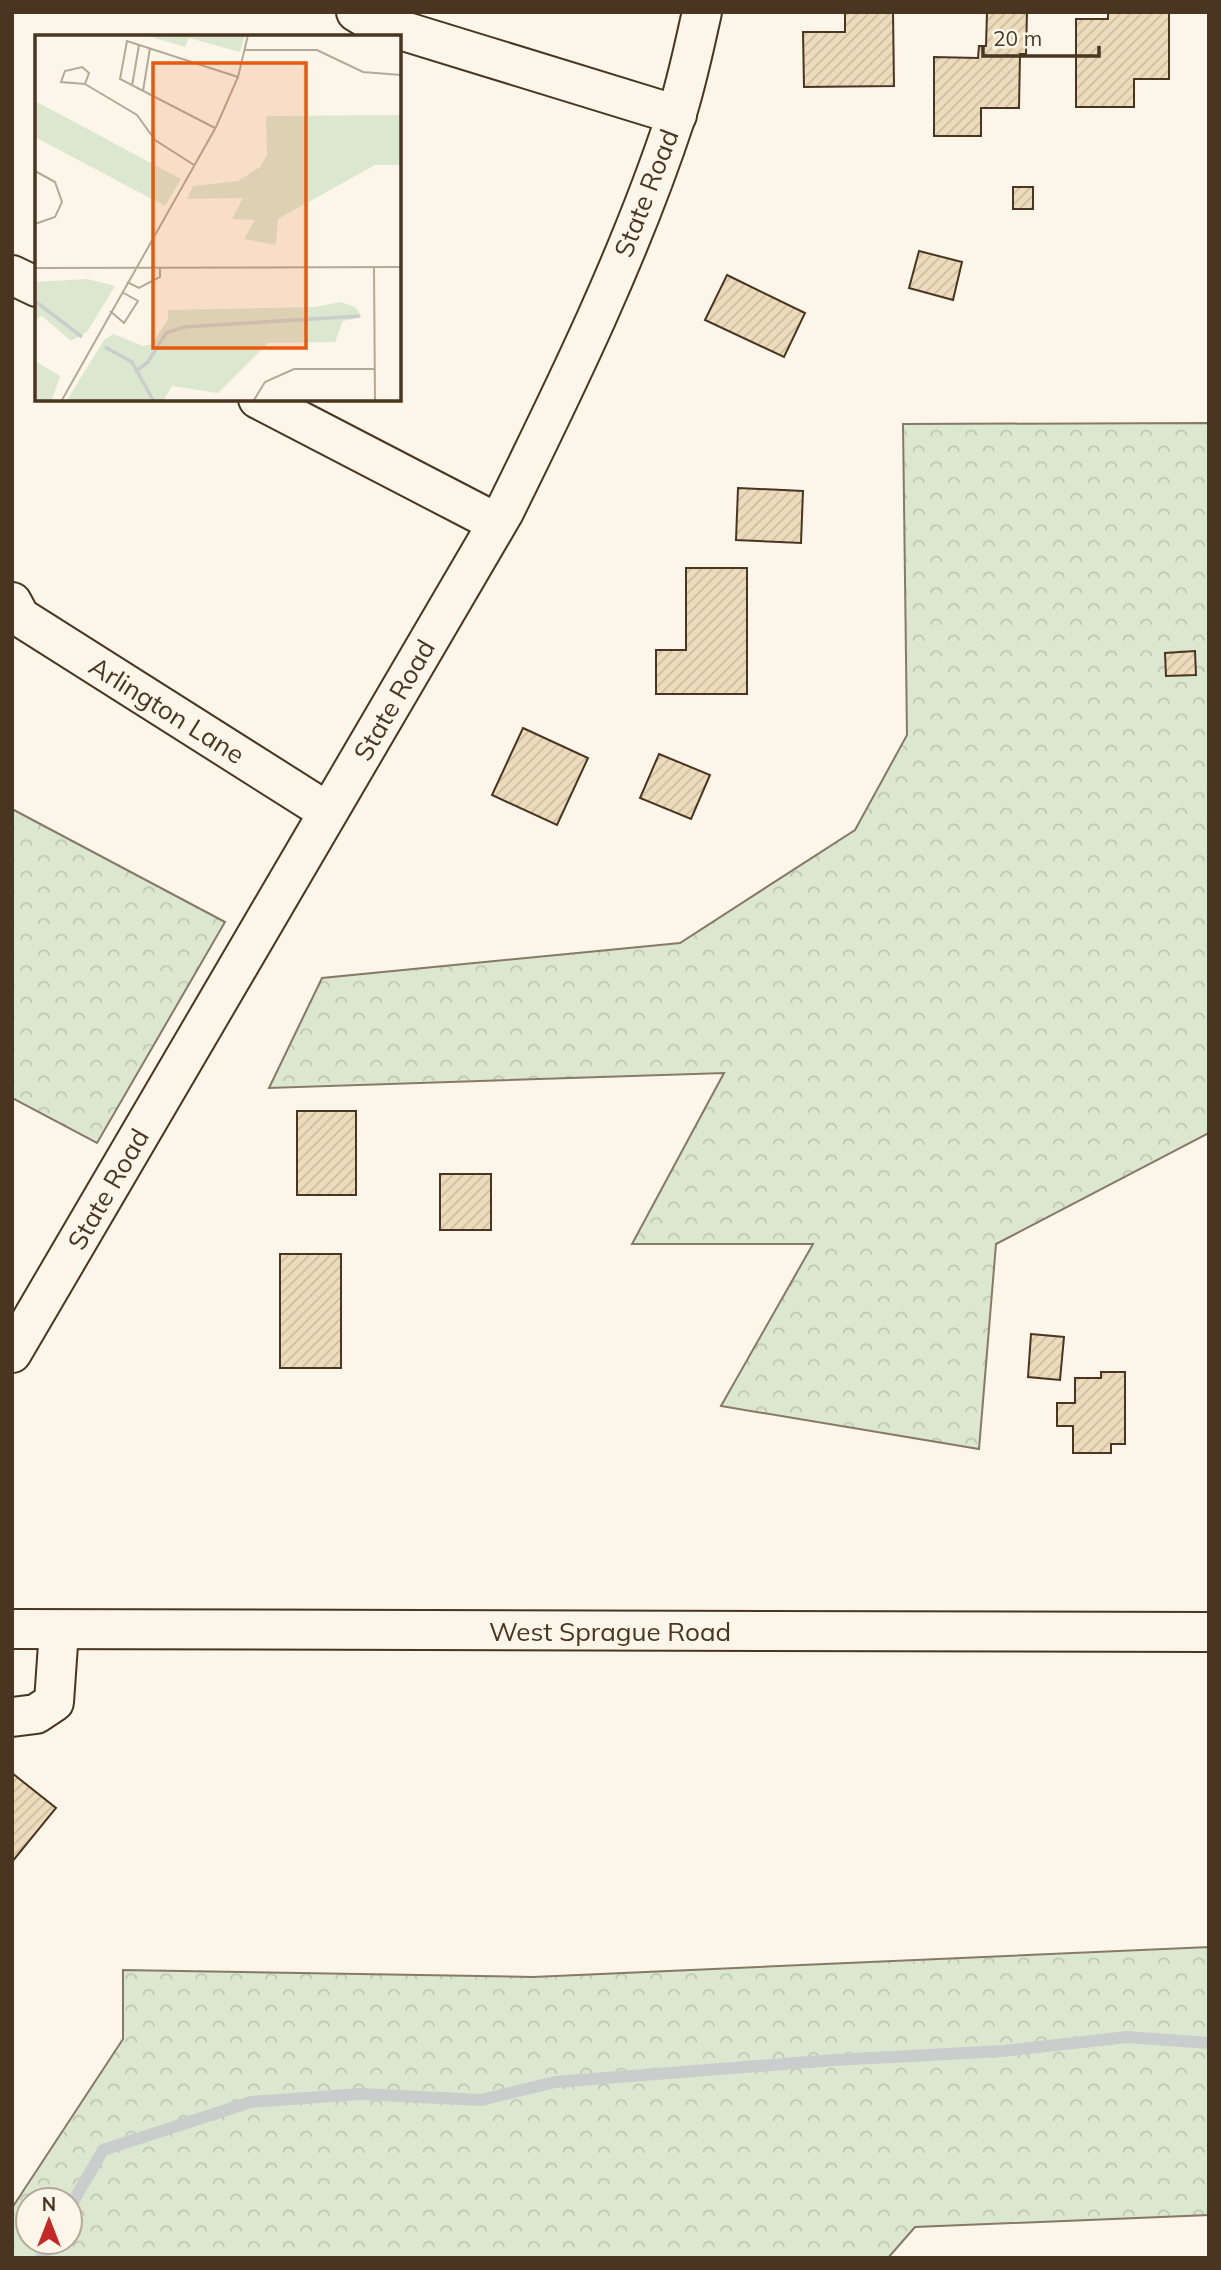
<svg xmlns="http://www.w3.org/2000/svg" width="1221" height="2270" font-family="Mulish,sans-serif">
  <defs>
    <pattern id="forest-crowns" width="20" height="18" patternUnits="userSpaceOnUse" patternTransform="scale(1.75)"><rect width="20" height="18" fill="#dce7d0"/><path d="M2 6a3 3 0 1 1 6 0M12 15a3 3 0 1 1 6 0" fill="none" stroke="#bec7b2"/></pattern>
    <pattern id="building-hatch" width="6" height="6" patternUnits="userSpaceOnUse" patternTransform="scale(1.75)"><rect width="6" height="6" fill="#ecdcbc"/><path d="M-1 1l2-2M0 6l6-6M5 7l2-2" fill="none" stroke="#ccbda1"/></pattern>
  </defs>
  <rect width="100%" height="100%" fill="#fbf6e9"/>
  <!-- forest -->
  <g fill="url(#forest-crowns)" stroke="#887966" stroke-width="2" fill-rule="evenodd">
    <polygon points="1209,423 1209,1133 996,1244 979,1449 721,1406 813,1244 632,1244 724,1073 269,1088 322,978 680,943 855,830 907,735 903,424"/>
    <polygon points="12,809 225,922 97,1143 12,1098"/>
    <path d="M1209 1947V2215L915 2227 888 2258H12V2208L123 2039V1970L533 1977ZM28 2200H70V2242H28Z"/>
  </g>
  <g fill="none" stroke-linecap="round" stroke-linejoin="round">
    <!-- stream -->
    <g stroke="#c9cecd" stroke-width="12">
      <polyline points="70,2207 103,2150 251,2102 361,2094 481,2100 555,2082 834,2060 1003,2051 1127,2037 1209,2043"/>
      <polyline points="41,2258 50,2242"/>
    </g>
  </g>
  <!-- building -->
  <g fill="url(#building-hatch)" stroke="#4a3520" stroke-width="2">
    <polygon points="845,12 893,12 894,86 804,87 803,32 845,32"/>
    <polygon points="987,12 1027,12 1026,54 1020,54 1019,108 981,108 981,136 934,136 934,57 978,58 979,46 986,46"/>
    <polygon points="1108,12 1169,12 1169,79 1134,79 1134,107 1076,107 1076,19 1108,19"/>
    <rect x="1013" y="187" width="20" height="22"/>
    <polygon points="919,251 962,262 953,300 909,288"/>
    <polygon points="727,275 805,313 784,357 705,320"/>
    <polygon points="738,488 803,491 801,543 736,540"/>
    <polygon points="686,568 747,568 747,694 656,694 656,650 686,650"/>
    <polygon points="1195,651 1196,675 1166,676 1165,653"/>
    <polygon points="523,728 588,758 557,825 492,795"/>
    <polygon points="659,754 710,775 691,819 640,798"/>
    <rect x="297" y="1111" width="59" height="84"/>
    <rect x="440" y="1174" width="51" height="56"/>
    <rect x="280" y="1254" width="61" height="114"/>
    <polygon points="1031,1334 1064,1337 1060,1380 1028,1377"/>
    <polygon points="1101,1372 1125,1372 1125,1444 1111,1444 1111,1453 1073,1453 1073,1426 1057,1426 1057,1403 1075,1403 1075,1378 1101,1378"/>
    <polygon points="12,1773 56,1808 12,1862"/>
  </g>
  <g fill="none" stroke-linecap="round" stroke-linejoin="round">
    <!-- minor casing -->
    <g stroke="#4a3520" stroke-width="42">
      <g id="minor">
        <polyline points="356,12 371,21 677,115"/>
        <polyline points="12,275 37,287"/>
        <polyline points="258,399 497,523"/>
        <polyline points="12,602 20,617 328,812"/>
        <polyline points="12,1629 1209,1632"/>
        <polyline points="12,1717 36,1714 54,1702 59,1630"/>
      </g>
    </g>
    <!-- major casing -->
    <g stroke="#4a3520" stroke-width="42">
      <path id="major" d="M12 1353 504 512C567 384 631 253 676 116 687 82 694 47 702 12"/>
    </g>
    <!-- minor -->
    <use href="#minor" stroke="#fbf6e9" stroke-width="38"/>
    <!-- major -->
    <use href="#major" stroke="#fbf6e9" stroke-width="38"/>
  </g>
  <g text-anchor="middle" dominant-baseline="central" stroke-width="5" stroke-linejoin="round" paint-order="stroke">
    <!-- street labels -->
    <g font-size="26" fill="#4a3520" stroke="#fbf6e9">
      <text transform="translate(646 193) rotate(-69)">State Road</text>
      <text transform="translate(394 700) rotate(-60)">State Road</text>
      <text transform="translate(167 710) rotate(32)">Arlington Lane</text>
      <text transform="translate(108 1189) rotate(-60)">State Road</text>
      <text x="610" y="1631">West Sprague Road</text>
    </g>
  </g>
  <!-- overview -->
  <g transform="translate(35 35)">
    <rect width="366" height="366" fill="#fbf6e9"/>
    <path d="M110 0H210L205 17 154 3 150 12ZM0 66 146 144 130 171 0 102ZM366 80V130H340L243 184 241 210 209 204 220 185 197 184 208 163 152 164 158 151 203 146 225 132 232 120 231 81ZM52 244 80 251 52 297 36 306 7 281 0 286V247ZM306 267 320 272 327 282 308 286 300 307 233 308 183 358 137 351 129 365H32L69 305 78 299 108 311 117 309 133 284V275L280 272ZM0 326 25 341 17 365H0Z" fill="#dce7d0"/>
    <path fill="none" stroke="#c9cecd" stroke-width="3.5" d="M0 266 47 302M70 312 97 327 118 365M100 337 113 327 131 298 149 292 325 281"/>
    <path fill="none" stroke="#b4a999" stroke-width="2" d="M210 15H282L328 37 366 40M47 32 54 38 50 49 26 47 30 36ZM50 49 102 80 120 105 159 130M97 51 104 10M108 56 115 13M180 93 85 44 92 6 203 42M0 136 20 147 27 167 20 182 0 189M339 232 340 365M0 233 366 232M92 247 104 253 125 242V233M75 276 89 288 103 266 87 257M27 365 181 92 203 42 213 0M219 365 230 347 259 334H340"/>
    <path fill="#e8590c" fill-opacity="0.15" stroke="#e8590c" stroke-width="3.5" d="M118 28H271V313H118Z"/>
    <rect width="366" height="366" fill="none" stroke="#4a3520" stroke-width="3.5"/>
  </g>
  <!-- border -->
  <rect width="1221" height="2270" fill="none" stroke="#4a3520" stroke-width="28"/>
  <!-- north arrow -->
  <g transform="translate(49 2221)"><circle r="33" fill="#fbf6e9" stroke="#b4a999" stroke-width="2"/>
  <path d="M0-5L12 26L0 18L-12 26Z" fill="#c62828"/>
  <text y="-10" font-size="19" font-weight="bold" text-anchor="middle" fill="#4a3520">N</text>
  </g>
  <!-- scale -->
  <path d="M983 46v10h116v-10" fill="none" stroke="#4a3520" stroke-width="3.5"/>
  <text x="993" y="46" font-size="21" fill="#4a3520" stroke="#fbf6e9" stroke-width="5" paint-order="stroke">20 m</text>
</svg>
